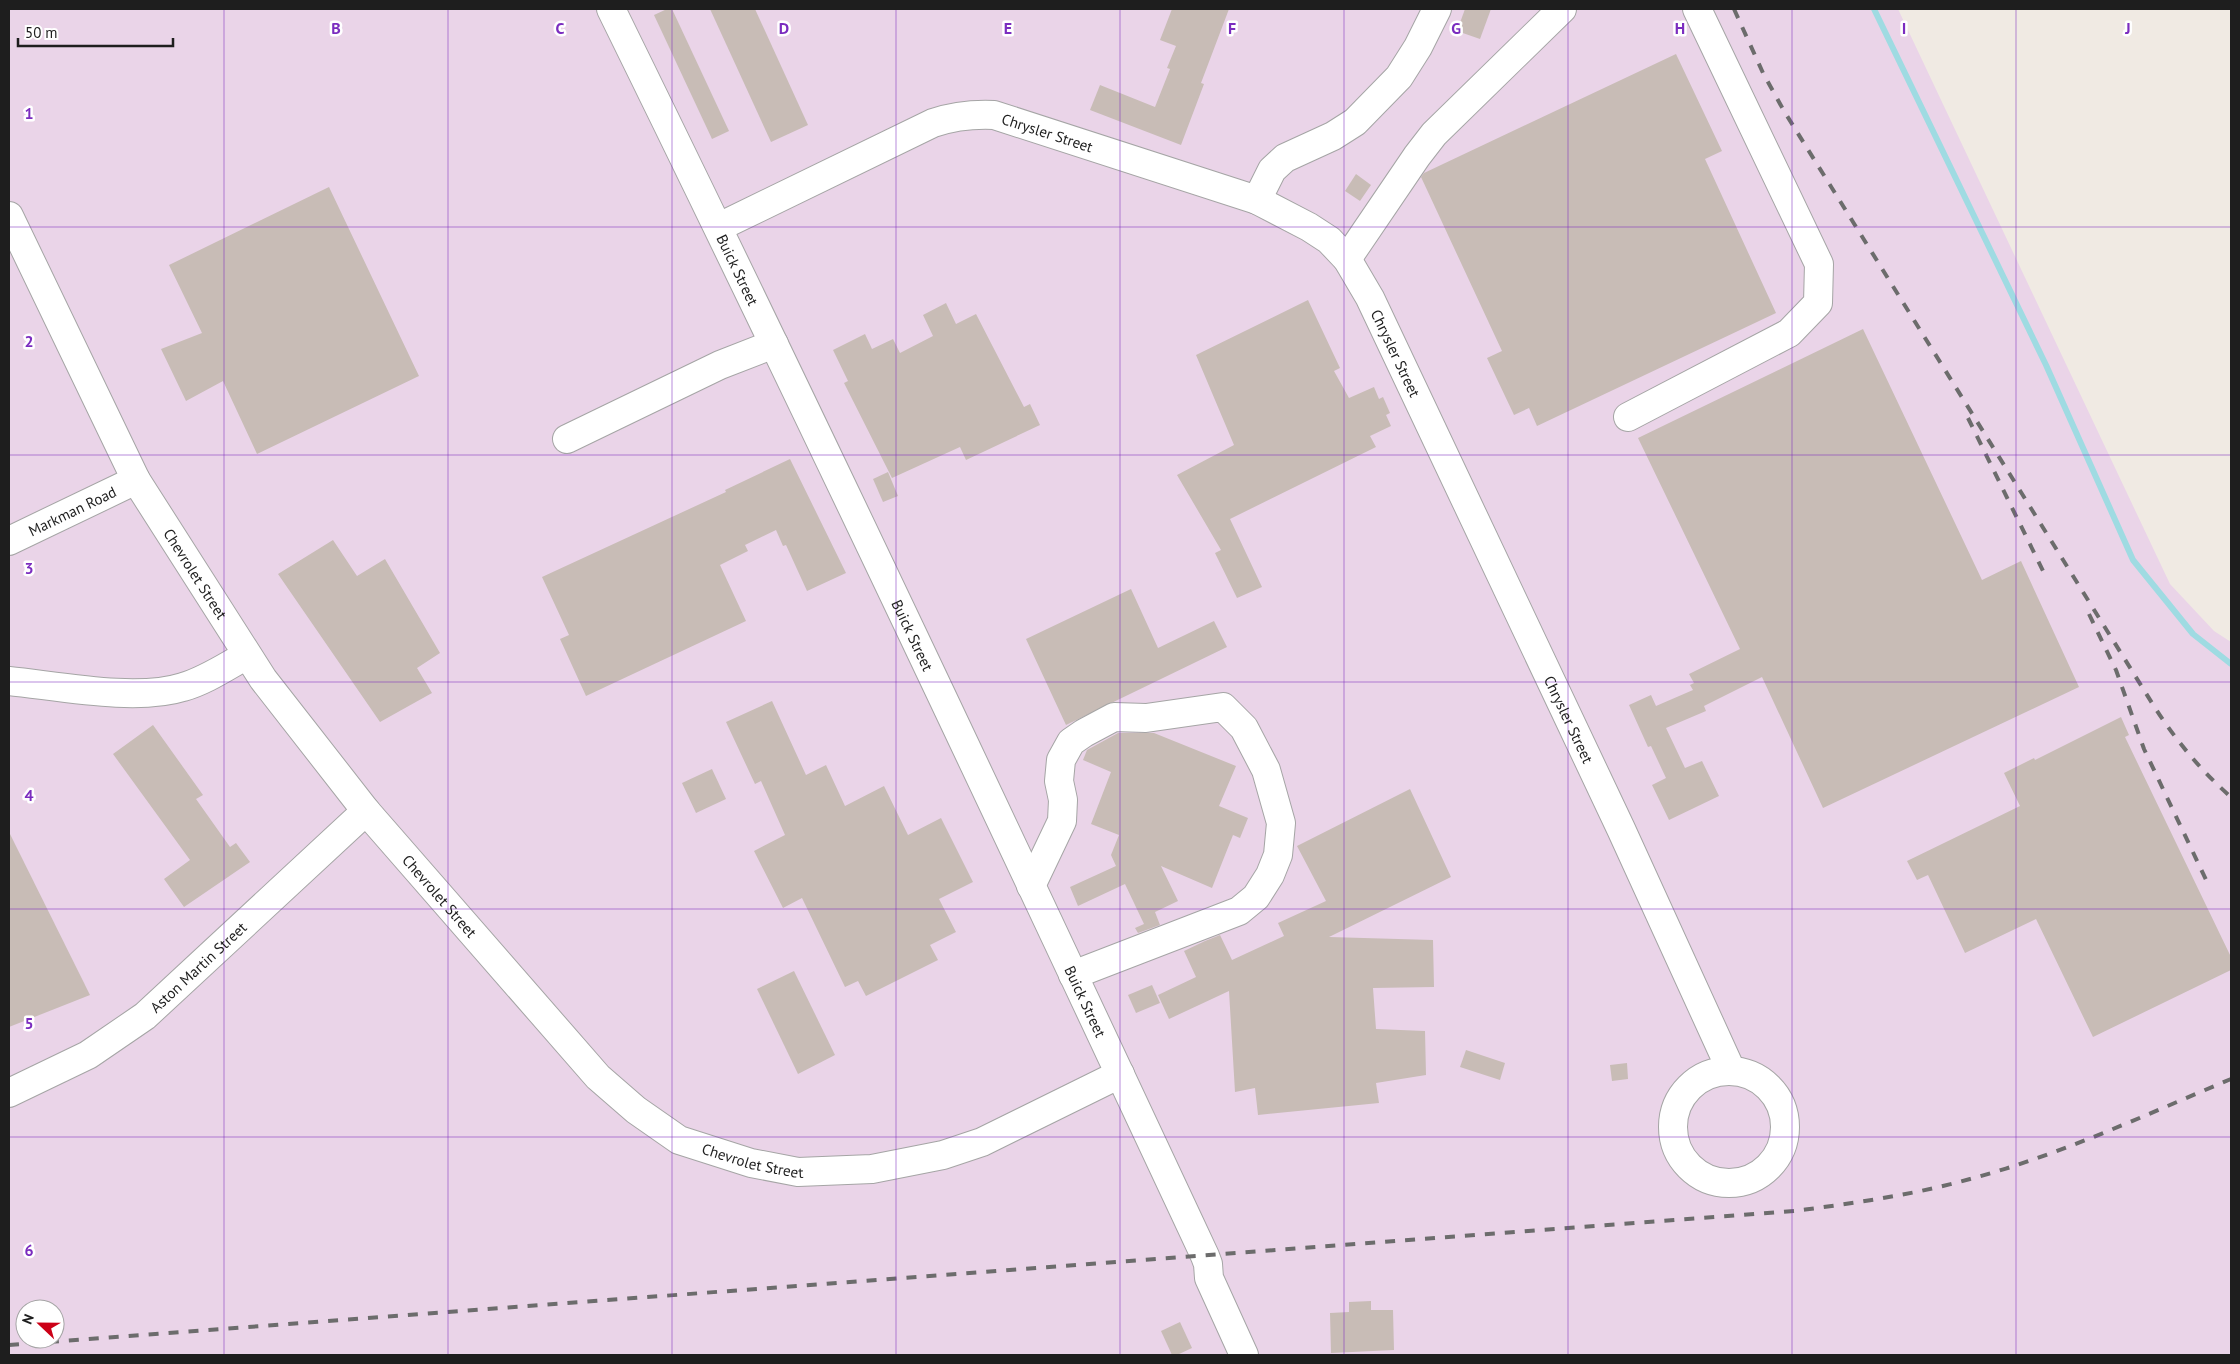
<svg xmlns="http://www.w3.org/2000/svg" width="2240" height="1364" font-family="'PT Sans',sans-serif">
  <rect width="100%" height="100%" fill="#f0eae3"/>
  <!-- industrial -->
  <path fill="#ead4e8" fill-rule="evenodd" d="M9 9H1898L2170 584 2214 631 2231 642V1355H9ZM25 1309H55V1339H25Z"/>
  <g fill="none" stroke-linecap="round" stroke-linejoin="round">
    <!-- stream -->
    <polyline stroke="#9fdbe2" stroke-width="6" points="1874,9 2046,365 2133,560 2193,634 2231,664"/>
  </g>
  <!-- building -->
  <g fill="#c8bcb6">
    <polygon points="667,9 672,9 729,131 712,139 654,15"/>
    <polygon points="710,9 755,9 808,125 771,142"/>
    <polygon points="1172,9 1229,9 1201,83 1204,84 1181,145 1090,110 1100,85 1155,107 1170,69 1167,68 1176,46 1160,40"/>
    <polygon points="1465,9 1491,9 1480,39 1457,31"/>
    <polygon points="1676,54 1722,151 1705,159 1776,313 1537,426 1529,408 1514,415 1487,358 1502,351 1421,177 1424,173"/>
    <polygon points="1356,174 1371,185 1360,201 1345,191"/>
    <polygon points="329,187 419,376 257,454 223,381 186,401 161,349 202,333 169,265"/>
    <polygon points="1308,300 1340,368 1334,371 1349,398 1374,387 1379,399 1383,397 1390,413 1386,415 1391,426 1370,436 1376,447 1230,519 1262,587 1237,598 1215,553 1221,550 1177,475 1234,445 1196,355"/>
    <polygon points="946,303 956,324 976,314 1024,407 1030,404 1040,425 966,460 960,447 892,478 844,383 848,381 833,350 865,334 872,349 893,339 900,353 933,336 923,315"/>
    <polygon points="1863,329 1982,580 2021,561 2079,687 1823,808 1762,677 1704,706 1706,711 1666,728 1685,768 1702,761 1719,796 1669,820 1652,785 1666,778 1651,746 1648,747 1629,705 1651,695 1656,706 1693,690 1690,685 1694,683 1689,674 1740,649 1638,438"/>
    <polygon points="790,459 846,573 807,591 786,545 783,546 776,530 745,545 748,551 720,565 746,621 586,696 560,639 569,635 542,577 726,492 725,490"/>
    <polygon points="888,472 898,496 883,502 873,479"/>
    <polygon points="333,540 357,576 385,559 440,653 417,668 432,693 380,722 278,574"/>
    <polygon points="1131,589 1158,648 1214,621 1227,647 1066,725 1026,639"/>
    <polygon points="772,701 806,775 826,765 845,806 884,786 908,835 941,818 973,882 939,899 956,932 930,945 938,960 866,996 858,981 845,987 802,898 783,908 754,851 785,835 761,781 755,784 726,722"/>
    <polygon points="2121,717 2129,735 2125,737 2231,957 2231,970 2093,1037 2036,919 1965,953 1928,875 1917,880 1907,861 2020,806 2004,773 2034,758 2035,760"/>
    <polygon points="153,725 203,795 196,799 230,847 236,843 250,862 184,907 164,879 190,860 113,754"/>
    <polygon points="1118,733 1154,733 1236,766 1219,806 1248,818 1240,838 1233,835 1212,888 1161,866 1178,901 1155,912 1160,925 1138,933 1135,928 1144,924 1125,884 1078,906 1070,887 1116,866 1111,855 1119,835 1091,824 1111,772 1083,760 1087,750"/>
    <polygon points="712,769 726,799 696,813 682,783"/>
    <polygon points="1410,789 1451,877 1329,937 1433,940 1434,987 1373,988 1376,1029 1425,1031 1426,1075 1376,1083 1379,1103 1258,1115 1255,1088 1235,1092 1229,991 1169,1019 1158,995 1196,977 1184,951 1205,941 1220,935 1232,960 1284,936 1278,923 1326,901 1297,846"/>
    <polygon points="9,832 90,995 9,1027"/>
    <polygon points="794,971 835,1055 798,1074 757,989"/>
    <polygon points="1152,985 1160,1003 1136,1013 1128,995"/>
    <polygon points="1466,1050 1505,1063 1500,1080 1460,1067"/>
    <polygon points="1627,1063 1628,1079 1612,1081 1610,1065"/>
    <polygon points="1371,1301 1371,1310 1393,1310 1394,1350 1331,1353 1330,1313 1349,1312 1349,1302"/>
    <polygon points="1180,1322 1192,1348 1177,1355 1172,1355 1161,1331"/>
  </g>
  <g fill="none" stroke-linecap="round" stroke-linejoin="round">
    <!-- minor casing -->
    <g stroke="#a5a5a5" stroke-width="30">
      <g id="minor">
        <path id="s1" d="M611 9C814 422 1010 839 1205 1256L1208 1264 1209 1278 1244 1355"/>
        <polyline points="1257,200 1272,170 1285,158 1333,136 1355,122 1399,77 1418,47 1437,9"/>
        <path id="s2" d="M9 216 136 480 263 679 366 811 598 1077 636 1110 679 1140 751 1163 798 1172 872 1169 943 1155 982 1142 1120 1074"/>
        <path id="s3" d="M719 227 933 123C954 116 972 114 994 115L1257 200 1309 227 1329 240 1347 259 1370 298 1621 829 1731 1070"/>
        <polyline points="1347,259 1417,156 1434,134 1562,9"/>
        <polyline points="1628,417 1789,333 1818,303 1819,264 1697,9"/>
        <polyline points="567,439 720,365 774,344"/>
        <path id="s4" d="M9 541 136 480"/>
        <path d="M9 681C58 686 136 702 183 687 205 681 227 666 247 655"/>
        <polyline points="1031,886 1062,821 1063,800 1059,781 1061,760 1071,742 1084,733 1114,717 1146,718 1223,707 1244,728 1266,770 1281,823 1278,855 1270,875 1256,897 1239,911 1073,975"/>
        <circle cx="1729" cy="1127" r="56"/>
        <path id="s5" d="M9 1093 88 1055 145 1016 366 811"/>
      </g>
    </g>
    <!-- minor -->
    <use href="#minor" stroke="#fff" stroke-width="28"/>
    <!-- rail -->
    <g stroke="#6c6c6c" stroke-width="4" stroke-dasharray="10 10" stroke-linecap="butt">
      <path d="M1734 9 1763 73 1784 111 2152 703C2174 738 2200 770 2231 797"/>
      <polyline points="1968,418 2046,577"/>
      <polyline points="2089,614 2116,670 2144,749 2209,886"/>
      <path d="M9 1345 1795 1211C1854 1203 1913 1195 1970 1179 2060 1155 2145 1115 2231 1079"/>
    </g>
  </g>
  <!-- grid -->
  <path fill="none" stroke="#7b2cbf" stroke-width="1" stroke-opacity="0.55" d="M224 9V1355M448 9V1355M672 9V1355M896 9V1355M1120 9V1355M1344 9V1355M1568 9V1355M1792 9V1355M2016 9V1355M9 227H2231M9 455H2231M9 682H2231M9 909H2231M9 1137H2231"/>
  <g text-anchor="middle" dominant-baseline="central" stroke-width="5" stroke-linejoin="round" paint-order="stroke">
    <!-- street labels -->
    <g font-size="15" fill="#1e1e1e" stroke="#fff">
      <text stroke="none"><textPath href="#s3" startOffset="356">Chrysler Street</textPath></text>
      <text stroke="none"><textPath href="#s1" startOffset="290">Buick Street</textPath></text>
      <text stroke="none"><textPath href="#s3" startOffset="791">Chrysler Street</textPath></text>
      <text stroke="none"><textPath href="#s4" startOffset="70">Markman Road</textPath></text>
      <text stroke="none"><textPath href="#s2" startOffset="404">Chevrolet Street</textPath></text>
      <text stroke="none"><textPath href="#s1" startOffset="695">Buick Street</textPath></text>
      <text stroke="none"><textPath href="#s3" startOffset="1196">Chrysler Street</textPath></text>
      <text stroke="none"><textPath href="#s2" startOffset="809">Chevrolet Street</textPath></text>
      <text stroke="none"><textPath href="#s5" startOffset="229">Aston Martin Street</textPath></text>
      <text stroke="none"><textPath href="#s1" startOffset="1100">Buick Street</textPath></text>
      <text stroke="none"><textPath href="#s2" startOffset="1229">Chevrolet Street</textPath></text>
    </g>
  </g>
  <g font-size="16" text-anchor="middle" font-weight="bold" fill="#7b2cbf" stroke="#fff" stroke-width="5" stroke-linejoin="round" paint-order="stroke">
    <text x="336" y="34">B</text>
    <text x="560" y="34">C</text>
    <text x="784" y="34">D</text>
    <text x="1008" y="34">E</text>
    <text x="1232" y="34">F</text>
    <text x="1456" y="34">G</text>
    <text x="1680" y="34">H</text>
    <text x="1904" y="34">I</text>
    <text x="2128" y="34">J</text>
    <text x="29" y="119">1</text>
    <text x="29" y="347">2</text>
    <text x="29" y="574">3</text>
    <text x="29" y="801">4</text>
    <text x="29" y="1029">5</text>
    <text x="29" y="1256">6</text>
  </g>
  <!-- border -->
  <rect width="2240" height="1364" fill="none" stroke="#1e1e1e" stroke-width="20"/>
  <!-- north arrow -->
  <g transform="translate(40 1324) rotate(292)"><circle r="24" fill="#ffffff" stroke="#a5a5a5"/>
  <path d="M0-4L9 19L0 12L-9 19Z" fill="#cc0017"/>
  <text y="-8" font-size="14" font-weight="bold" text-anchor="middle" fill="#1e1e1e">N</text>
  </g>
  <!-- scale -->
  <path d="M18 38v8h155v-8" fill="none" stroke="#1e1e1e" stroke-width="2.5"/>
  <text x="25" y="38" font-size="15" fill="#1e1e1e" stroke="#ffffff" stroke-width="4" paint-order="stroke">50 m</text>
</svg>
